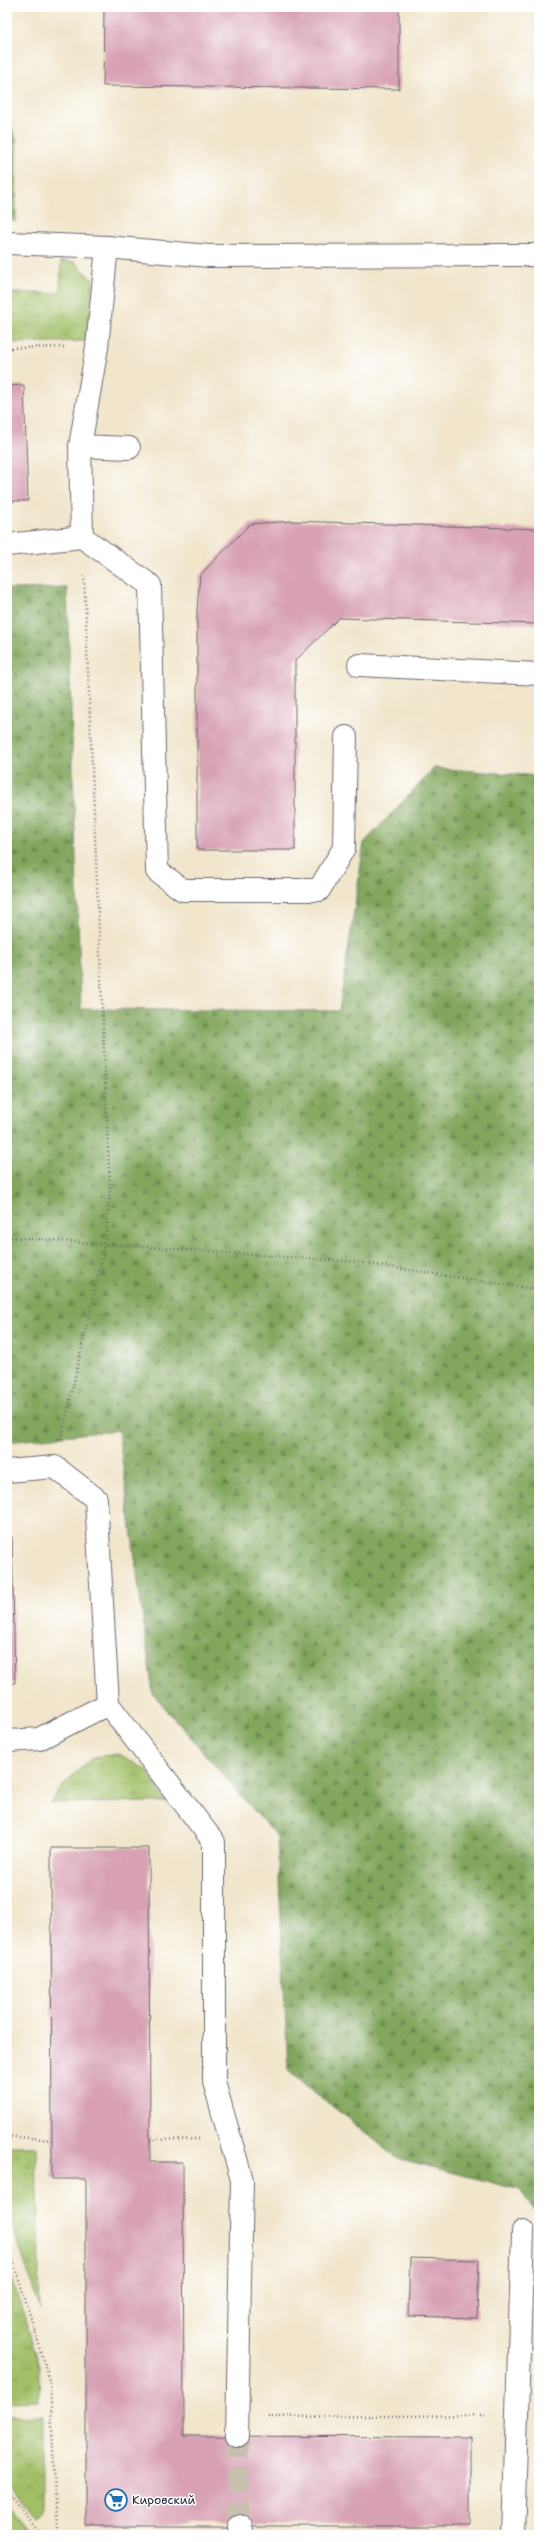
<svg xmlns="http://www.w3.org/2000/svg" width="546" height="2542" font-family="'Shantell Sans',sans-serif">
  <defs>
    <pattern id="grass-tufts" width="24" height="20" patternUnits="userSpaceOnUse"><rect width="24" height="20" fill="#a2bf67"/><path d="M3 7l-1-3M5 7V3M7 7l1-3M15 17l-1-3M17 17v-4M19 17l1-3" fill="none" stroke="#849b56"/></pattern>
    <pattern id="forest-firs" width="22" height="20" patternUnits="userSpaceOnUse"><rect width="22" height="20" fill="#81a65c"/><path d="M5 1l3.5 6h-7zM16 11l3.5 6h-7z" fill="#69874d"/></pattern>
  </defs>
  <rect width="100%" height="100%" fill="#fff"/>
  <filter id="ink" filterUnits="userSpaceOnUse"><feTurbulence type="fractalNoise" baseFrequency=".025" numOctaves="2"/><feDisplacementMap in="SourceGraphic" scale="8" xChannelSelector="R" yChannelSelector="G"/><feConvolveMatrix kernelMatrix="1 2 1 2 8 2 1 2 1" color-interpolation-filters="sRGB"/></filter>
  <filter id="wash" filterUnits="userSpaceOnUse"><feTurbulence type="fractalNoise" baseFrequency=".012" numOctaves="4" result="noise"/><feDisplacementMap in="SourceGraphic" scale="16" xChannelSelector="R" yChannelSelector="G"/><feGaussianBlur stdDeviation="0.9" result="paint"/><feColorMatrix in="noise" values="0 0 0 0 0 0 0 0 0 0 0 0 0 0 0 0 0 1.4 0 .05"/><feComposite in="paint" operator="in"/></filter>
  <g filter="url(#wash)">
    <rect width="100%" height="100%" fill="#f1e6cc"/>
    <!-- grass -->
    <g fill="url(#grass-tufts)" stroke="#627051">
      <polygon points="61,261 75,262 93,280 87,341 7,343 7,293 60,293"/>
      <polygon points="119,1754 148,1771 166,1802 50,1803 67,1781 93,1757"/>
      <polygon points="7,2146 36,2146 40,2309 7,2209"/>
      <polygon points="7,2263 40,2366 39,2401 7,2402"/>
      <polygon points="43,2415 43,2512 36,2517 7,2483 7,2416"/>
      <polygon points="7,2504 33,2535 7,2535"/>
    </g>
    <!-- forest -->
    <g fill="url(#forest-firs)" stroke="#52644c">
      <polygon points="7,116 16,139 16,221 7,221"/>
      <polygon points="67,588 81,1009 339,1011 364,843 434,768 539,776 539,2217 520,2190 397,2158 288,2071 277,1837 153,1694 118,1430 7,1442 7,589"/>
    </g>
    <g id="blocks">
      <!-- building -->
      <g fill="#d8a2b4">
        <polygon points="104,7 399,7 399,89 103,86"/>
        <polygon points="24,385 28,501 7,501 7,386"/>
        <polygon points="292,521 539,529 539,624 339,618 295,661 295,850 197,850 197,610 200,575 250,524"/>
        <polygon points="12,1537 15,1683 7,1683 7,1538"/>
        <polygon points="51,1848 149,1848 150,2162 183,2162 184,2436 470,2437 470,2526 86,2526 86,2179 52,2179"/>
        <polygon points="410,2258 479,2260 477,2318 408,2316"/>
      </g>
    </g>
  </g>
  <g filter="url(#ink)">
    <use href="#blocks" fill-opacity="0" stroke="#6a676e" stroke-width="1"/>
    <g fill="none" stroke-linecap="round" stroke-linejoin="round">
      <!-- minor-tunnel -->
      <polyline stroke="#c8bfaf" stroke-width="22" stroke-dasharray="22 11" stroke-linecap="butt" points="237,2436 239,2526"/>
      <!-- minor casing -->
      <g stroke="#6a676e" stroke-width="24">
        <g id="minor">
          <polyline points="7,243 107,247 209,256 539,255"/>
          <polyline points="80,446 129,448"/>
          <polyline points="82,537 150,585 157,871 183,890 319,890 344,848 346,737"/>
          <polyline points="7,545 82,537 80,446 97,347 107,247"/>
          <polyline points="359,665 539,674"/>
          <polyline points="7,1471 55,1467 96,1499 108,1704 39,1739 7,1741"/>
          <polyline points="108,1704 214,1842 214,2082 242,2180 237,2436"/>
          <polyline points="239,2526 241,2535"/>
          <polyline points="513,2535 523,2231"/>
        </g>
      </g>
      <!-- path -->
      <g stroke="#6a676e" stroke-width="2.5" stroke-dasharray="1 3" stroke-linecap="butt">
        <polyline points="7,348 67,347"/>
        <polyline points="7,1237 358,1262 539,1290"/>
        <polyline points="61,1439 105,1244 110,1192 84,576"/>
        <polyline points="7,2136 52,2140"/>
        <polyline points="150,2140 199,2139"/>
        <polyline points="7,2241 50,2380 55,2496 59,2535"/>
        <polyline points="268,2417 487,2415"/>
        <polyline points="7,2492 40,2535"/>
      </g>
      <!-- minor -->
      <use href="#minor" stroke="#fff" stroke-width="22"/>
    </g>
  </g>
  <!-- icons -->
  <defs>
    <g id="supermarket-ring" transform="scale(1.15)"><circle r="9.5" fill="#fff" stroke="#1f6fb2" stroke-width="1.5"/><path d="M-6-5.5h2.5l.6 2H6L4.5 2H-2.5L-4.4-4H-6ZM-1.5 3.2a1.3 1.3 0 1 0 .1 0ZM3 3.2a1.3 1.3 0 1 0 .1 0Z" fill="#1f6fb2"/></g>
  </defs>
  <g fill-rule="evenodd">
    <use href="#supermarket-ring" x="116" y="2500"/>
  </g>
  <g text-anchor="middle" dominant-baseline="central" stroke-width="3" stroke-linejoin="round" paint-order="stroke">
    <!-- poi labels -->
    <g font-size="12" fill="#22223b" stroke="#fff" text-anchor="start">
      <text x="132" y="2500">Кировский</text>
    </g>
  </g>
  <!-- margin -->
  <rect width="546" height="2542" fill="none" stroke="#fff" stroke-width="24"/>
</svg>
